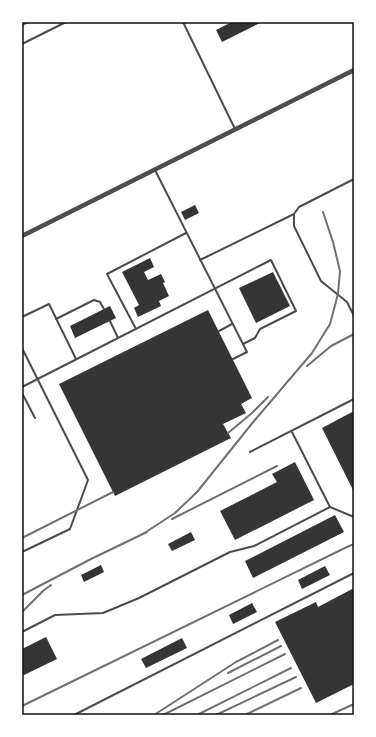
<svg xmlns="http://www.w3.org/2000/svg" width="376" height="737" font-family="'Sofia Sans Condensed',sans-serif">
  <rect width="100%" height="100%" fill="#fff"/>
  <!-- building -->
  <g fill="#353535">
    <polygon points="232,22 262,22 222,42 216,30"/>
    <polygon points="195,205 199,213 185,220 181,212"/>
    <polygon points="150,258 154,267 144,272 148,280 161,274 165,282 163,283 169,296 159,301 161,306 138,317 134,308 139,305 122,272"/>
    <polygon points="273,272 290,306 256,323 239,288"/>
    <polygon points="110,306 116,318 75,338 70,326"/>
    <polygon points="208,310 252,398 241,404 246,413 223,424 231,438 115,496 59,384"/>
    <polygon points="354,411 354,492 322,428"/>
    <polygon points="295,462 314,500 235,540 220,511 277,482 272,474"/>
    <polygon points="335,515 344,532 253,578 245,561"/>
    <polygon points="191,532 195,540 172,551 168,544"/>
    <polygon points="101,565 104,572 84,582 81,575"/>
    <polygon points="325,566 330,575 302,589 298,580"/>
    <polygon points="354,588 354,684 316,703 275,622 316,602 318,607"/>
    <polygon points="252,603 257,612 233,624 229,615"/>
    <polygon points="46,637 57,659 22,676 22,649"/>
    <polygon points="182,638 187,648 146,668 141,659"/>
  </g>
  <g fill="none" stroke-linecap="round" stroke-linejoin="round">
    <!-- service -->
    <g stroke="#4c4c4c" stroke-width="2">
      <polyline points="183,22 235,129"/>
      <polyline points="22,44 66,22"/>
      <polyline points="155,170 247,352 233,359"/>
      <polyline points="294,214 294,226 321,281 347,302 354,316"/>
      <polyline points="200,260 294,214 299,207 354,179"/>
      <polyline points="22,317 49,304 76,359"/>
      <polyline points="56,319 94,300 100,302 104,309"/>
      <polyline points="110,321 118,338"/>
      <polyline points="136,329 107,274 186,233"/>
      <polyline points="219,331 232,324"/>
      <polyline points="22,348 88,480 70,529 22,552"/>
      <polyline points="22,387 271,260 296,311 260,329 255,338 243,344"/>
      <polyline points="22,393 35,418"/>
      <polyline points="292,432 330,507 354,517"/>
      <polyline points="250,452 354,399"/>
      <polyline points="22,632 55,615 103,613 139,598 230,552 254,546 330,507"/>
      <polyline points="74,715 354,573"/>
    </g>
    <!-- tertiary -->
    <polyline stroke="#4c4c4c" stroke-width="4.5" points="22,236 354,70"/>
    <!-- rail -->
    <g stroke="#707070" stroke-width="2">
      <polyline points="22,25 29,22"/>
      <polyline points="307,366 331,346 354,334"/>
      <polyline points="228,433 252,413 268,397"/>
      <polyline points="172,519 277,466"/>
      <polyline points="143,534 175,513 197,492 254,421 312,353 330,324 338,294 340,271 333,242 323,212"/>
      <polyline points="22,538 113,492"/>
      <polyline points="22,595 91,559 147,532"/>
      <polyline points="22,612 43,591 51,585"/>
      <polyline points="228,673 281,646"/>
      <polyline points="22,706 347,547 354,544"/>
      <polyline points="154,715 236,662 278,640"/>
      <polyline points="163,715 285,654"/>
      <polyline points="197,715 291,668"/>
      <polyline points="216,715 296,677"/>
      <polyline points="245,715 301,688"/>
      <polyline points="330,715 354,704"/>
    </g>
  </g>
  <!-- border -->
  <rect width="376" height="737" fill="none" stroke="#ffffff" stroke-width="46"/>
  <rect x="23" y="23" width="330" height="691" fill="none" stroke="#111" stroke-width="1.5"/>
</svg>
